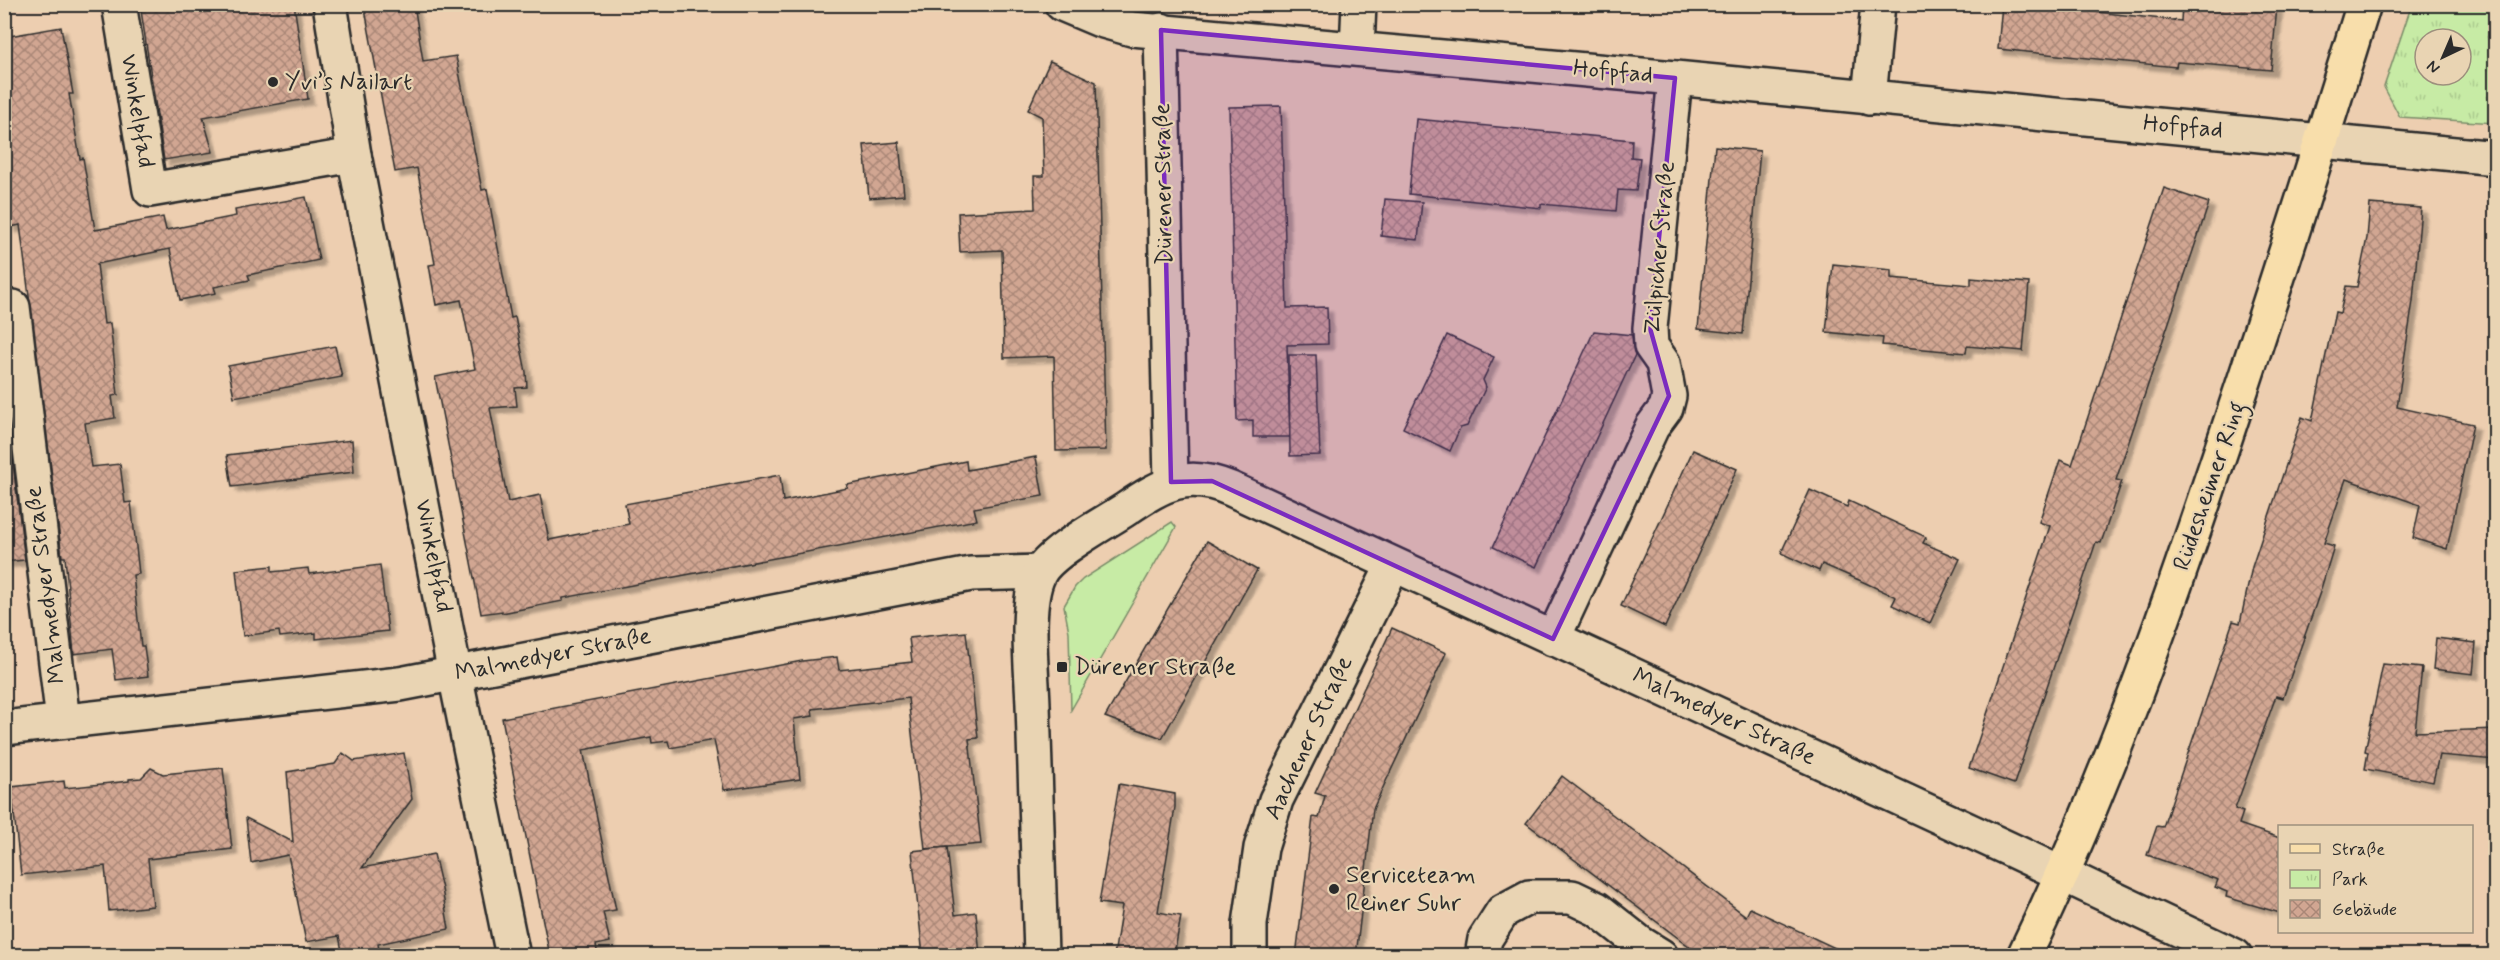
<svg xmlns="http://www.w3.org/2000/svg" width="2500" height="960" font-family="Mynerve,sans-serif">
  <defs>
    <pattern id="park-tufts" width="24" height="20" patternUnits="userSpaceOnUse" patternTransform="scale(1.5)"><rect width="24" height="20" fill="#c7eba5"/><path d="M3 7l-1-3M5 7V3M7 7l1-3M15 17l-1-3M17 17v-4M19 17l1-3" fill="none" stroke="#abca8e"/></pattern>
    <pattern id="building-cross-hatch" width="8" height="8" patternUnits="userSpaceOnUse" patternTransform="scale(1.5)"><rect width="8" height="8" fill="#d1a692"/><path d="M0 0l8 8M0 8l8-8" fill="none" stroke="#aa8777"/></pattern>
    <filter id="shadow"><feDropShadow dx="5.5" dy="5.5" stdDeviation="1.5" flood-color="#0004"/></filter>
  </defs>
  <rect width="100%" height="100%" fill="#edceb0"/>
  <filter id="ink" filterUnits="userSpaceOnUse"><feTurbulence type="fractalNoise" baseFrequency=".0167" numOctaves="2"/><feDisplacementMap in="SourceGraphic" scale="12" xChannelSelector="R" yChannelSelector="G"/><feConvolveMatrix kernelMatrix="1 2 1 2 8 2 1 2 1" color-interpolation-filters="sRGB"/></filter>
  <g filter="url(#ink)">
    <!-- grass -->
    <polygon fill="#c7eba5" stroke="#798b68" stroke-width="1.5" points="1172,522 1176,527 1071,710 1069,632 1064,606 1075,587 1083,579"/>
    <!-- park -->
    <path fill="url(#park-tufts)" stroke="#798b68" stroke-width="1.5" fill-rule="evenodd" d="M2412 4 2495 5V123L2400 117 2384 87ZM2425 39H2461V75H2425Z"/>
    <!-- building -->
    <g fill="url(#building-cross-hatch)" stroke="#2b2b2b" stroke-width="1.5" filter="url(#shadow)">
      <polygon points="140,4 294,4 308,99 203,117 213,152 164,160"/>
      <polygon points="364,4 414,4 423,61 456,56 482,190 487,189 511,318 515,317 526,372 527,387 515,388 517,406 490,408 508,502 540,495 549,540 629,524 625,504 780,475 783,501 848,488 847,485 966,461 967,470 1036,457 1043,496 974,508 977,520 563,598 563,601 502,613 502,611 481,614 435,377 475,369 461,300 436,305 429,265 435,264 417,168 395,172"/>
      <polygon points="2002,4 2070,4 2069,9 2181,21 2182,4 2251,4 2277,7 2271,70 2177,62 2176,67 1998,49"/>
      <polygon points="61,27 73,94 69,94 80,159 83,158 95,230 163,217 166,230 236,216 235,210 306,197 319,260 248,275 250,280 214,287 216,293 180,300 170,249 97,264 104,324 110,323 118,395 112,396 115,418 85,423 91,467 120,464 125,503 131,502 139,574 133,575 141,646 144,646 148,676 116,680 112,649 74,654 65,557 62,557 20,225 11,227 4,189 4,37"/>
      <polygon points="1050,61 1096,82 1106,450 1056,451 1054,356 1004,358 1002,250 960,252 958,213 1035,209 1034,176 1044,176 1042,117 1028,110"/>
      <polygon points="1281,106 1287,308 1327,307 1328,344 1287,345 1290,437 1253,437 1253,420 1237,421 1229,107"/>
      <polygon points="1416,119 1632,140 1631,157 1640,158 1636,191 1618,190 1616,211 1541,204 1541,208 1409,194"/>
      <polygon points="899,142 904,195 869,198 864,145"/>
      <polygon points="1715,146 1760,151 1743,334 1698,329"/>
      <polygon points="2164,188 2209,203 2116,480 2122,481 2101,543 2096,542 2014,784 1969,768 2050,526 2039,522 2060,460 2072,465"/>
      <polygon points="1385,199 1422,202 1418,240 1381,236"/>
      <polygon points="2370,204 2421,208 2413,301 2397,407 2473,424 2447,549 2413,538 2420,505 2346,479 2324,543 2334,546 2320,592 2283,698 2276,696 2235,809 2243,812 2239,824 2280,838 2280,913 2226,897 2227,892 2215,887 2218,880 2147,855 2157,826 2163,827 2233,621 2240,623 2252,567 2302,417 2312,421 2335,312 2340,313 2346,286 2357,287 2367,238"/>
      <polygon points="1833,264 1891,270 1891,278 1971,285 1971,278 2029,283 2023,351 1967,346 1966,353 1882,345 1883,338 1826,332"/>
      <polygon points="1594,331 1632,335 1635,355 1536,567 1493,547"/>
      <polygon points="1447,335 1494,357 1483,380 1486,387 1467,426 1460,428 1450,451 1403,428"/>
      <polygon points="335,346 342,377 234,397 228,366"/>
      <polygon points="1289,355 1316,355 1320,455 1290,456"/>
      <polygon points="4,393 25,560 4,562"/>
      <polygon points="352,440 354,472 232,487 227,455"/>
      <polygon points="1693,450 1737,469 1665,627 1621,606"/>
      <polygon points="1810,490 1847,507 1849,501 1926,537 1923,543 1960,559 1930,623 1892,605 1896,597 1859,580 1822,564 1819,571 1781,553"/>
      <polygon points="1207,541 1257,570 1162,738 1105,717"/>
      <polygon points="380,565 388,631 316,639 316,633 280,637 279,631 243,636 236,570 272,566 272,572 308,568 309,574"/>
      <polygon points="1392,628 1446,653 1373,809 1356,956 1296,956 1313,817 1319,818 1325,796 1315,793"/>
      <polygon points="966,632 978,738 969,739 981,844 925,849 908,698 812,709 813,716 794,719 800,779 724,790 714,740 670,748 668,741 652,743 651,737 583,750 616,910 603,912 610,942 596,945 598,956 550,956 502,718 802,661 837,657 839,670 912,662 909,638"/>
      <polygon points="2436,638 2476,643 2473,674 2433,669"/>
      <polygon points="2383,664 2422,668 2415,732 2496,729 2496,760 2439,755 2433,782 2365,769 2368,752 2365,751"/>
      <polygon points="343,753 354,761 404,753 412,799 362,868 434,854 442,889 449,929 378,944 380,956 343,956 339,936 306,942 288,855 251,863 246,818 293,842 287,772 335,764"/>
      <polygon points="151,768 163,774 223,768 232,849 148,859 153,906 109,911 105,866 21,875 11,787 64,781 65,788 129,781 129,779 141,778"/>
      <polygon points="1562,776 1746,916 1750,908 1852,956 1702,956 1526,823"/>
      <polygon points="1119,784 1175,794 1175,807 1158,912 1181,916 1174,956 1114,956 1122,906 1099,903"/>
      <polygon points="947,847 955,915 976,912 980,956 923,956 912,851"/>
    </g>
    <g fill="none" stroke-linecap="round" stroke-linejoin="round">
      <!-- minor casing -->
      <g stroke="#2b2b2b" stroke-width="38">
        <g id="minor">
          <polyline points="119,4 150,190 354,155"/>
          <polyline points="330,4 354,155 455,674 513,956"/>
          <polyline points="1062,4 1100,20 1132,29 1675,78 2496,158"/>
          <polyline points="1161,30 1171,482"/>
          <polyline points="1357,49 1359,4"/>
          <polyline points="1869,98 1878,4"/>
          <polyline points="13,307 63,721"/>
          <polyline points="1553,639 1652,427 1666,408 1669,396 1663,363 1651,346 1650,328 1675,78"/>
          <polyline points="4,728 400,684 971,574 1039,572"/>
          <path d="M1041 956C1039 872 1036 788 1033 705 1032 670 1024 604 1039 574 1050 552 1105 523 1126 509 1163 484 1187 470 1231 489L2007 848 2235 956"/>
          <polyline points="1250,956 1250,924 1261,848 1276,800 1393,565"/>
          <polyline points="1482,956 1485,939 1503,911 1529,897 1572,897 1597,909 1640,943 1661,956"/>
        </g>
      </g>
      <!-- major casing -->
      <g stroke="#2b2b2b" stroke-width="38">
        <path id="major" d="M2024 956C2098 803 2156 644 2210 483 2264 325 2314 165 2364 4"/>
      </g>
      <!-- minor -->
      <use href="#minor" stroke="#e9d4b3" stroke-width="33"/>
      <!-- major -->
      <use href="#major" stroke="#f8deab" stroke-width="33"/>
    </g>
  </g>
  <!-- marked area -->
  <path fill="#7b2cbf" fill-opacity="0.2" stroke="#7b2cbf" stroke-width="4.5" stroke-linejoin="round" d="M1161 30 1675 78 1650 328 1669 396 1553 639 1212 481 1171 482Z"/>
  <!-- markers -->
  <g fill="#2b2b2b" stroke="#e9d4b3" stroke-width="2">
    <circle cx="273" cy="82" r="6"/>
    <rect x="1056" y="661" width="12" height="12" rx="3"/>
    <circle cx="1334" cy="889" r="6"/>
  </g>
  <g text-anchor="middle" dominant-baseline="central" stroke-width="4.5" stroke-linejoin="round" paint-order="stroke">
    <!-- street labels -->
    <g font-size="24" fill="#2b2b2b" stroke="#e9d4b3">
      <text transform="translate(1613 72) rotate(5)">Hofpfad</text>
      <text transform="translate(137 111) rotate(81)">Winkelpfad</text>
      <text transform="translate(2183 127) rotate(5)">Hofpfad</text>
      <text transform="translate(1164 184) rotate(-91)">Dürener Straße</text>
      <text transform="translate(1660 248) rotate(-85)">Zülpicher Straße</text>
      <text transform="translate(2210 486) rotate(-71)">Rüdesheimer Ring</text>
      <text transform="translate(433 556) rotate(79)">Winkelpfad</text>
      <text transform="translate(46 585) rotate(-97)">Malmedyer Straße</text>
      <text transform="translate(553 655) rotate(-11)">Malmedyer Straße</text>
      <text transform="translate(1724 717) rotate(25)">Malmedyer Straße</text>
      <text transform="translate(1309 738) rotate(-65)">Aachener Straße</text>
    </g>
    <!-- poi labels -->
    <g font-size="24" fill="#2b2b2b" stroke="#e9d4b3" text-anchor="start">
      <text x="285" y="82">Yvi’s Nailart</text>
      <text x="1074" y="667">Dürener Straße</text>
      <text x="1346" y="875">Serviceteam<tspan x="1346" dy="28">Reiner Suhr</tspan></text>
    </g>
  </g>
  <!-- margin -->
  <rect width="2500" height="960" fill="none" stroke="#e9d4b3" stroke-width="24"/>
  <rect x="12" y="12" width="2476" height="936" fill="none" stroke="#2b2b2b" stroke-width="2" filter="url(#ink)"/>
  <!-- legend -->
  <rect x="2278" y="825" width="195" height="108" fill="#e9d4b3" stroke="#9d907d" stroke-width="1.5"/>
  <rect x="2290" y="844" width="30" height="9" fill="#f8deab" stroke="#9d907d" stroke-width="1.5"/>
  <text x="2332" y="855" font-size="18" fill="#2b2b2b">Straße</text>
  <rect x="2290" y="870" width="30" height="18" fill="url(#park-tufts)" stroke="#9d907d" stroke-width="1.5"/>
  <text x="2332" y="885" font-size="18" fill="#2b2b2b">Park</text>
  <rect x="2290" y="900" width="30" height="18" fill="url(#building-cross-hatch)" stroke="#9d907d" stroke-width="1.5"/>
  <text x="2332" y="915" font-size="18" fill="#2b2b2b">Gebäude</text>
  <!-- north arrow -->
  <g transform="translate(2443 57) rotate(224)"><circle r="28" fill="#e9d4b3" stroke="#9d907d" stroke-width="1.5"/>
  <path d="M0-4.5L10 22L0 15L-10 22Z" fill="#2b2b2b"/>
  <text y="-9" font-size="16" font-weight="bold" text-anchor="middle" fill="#2b2b2b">N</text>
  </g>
</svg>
